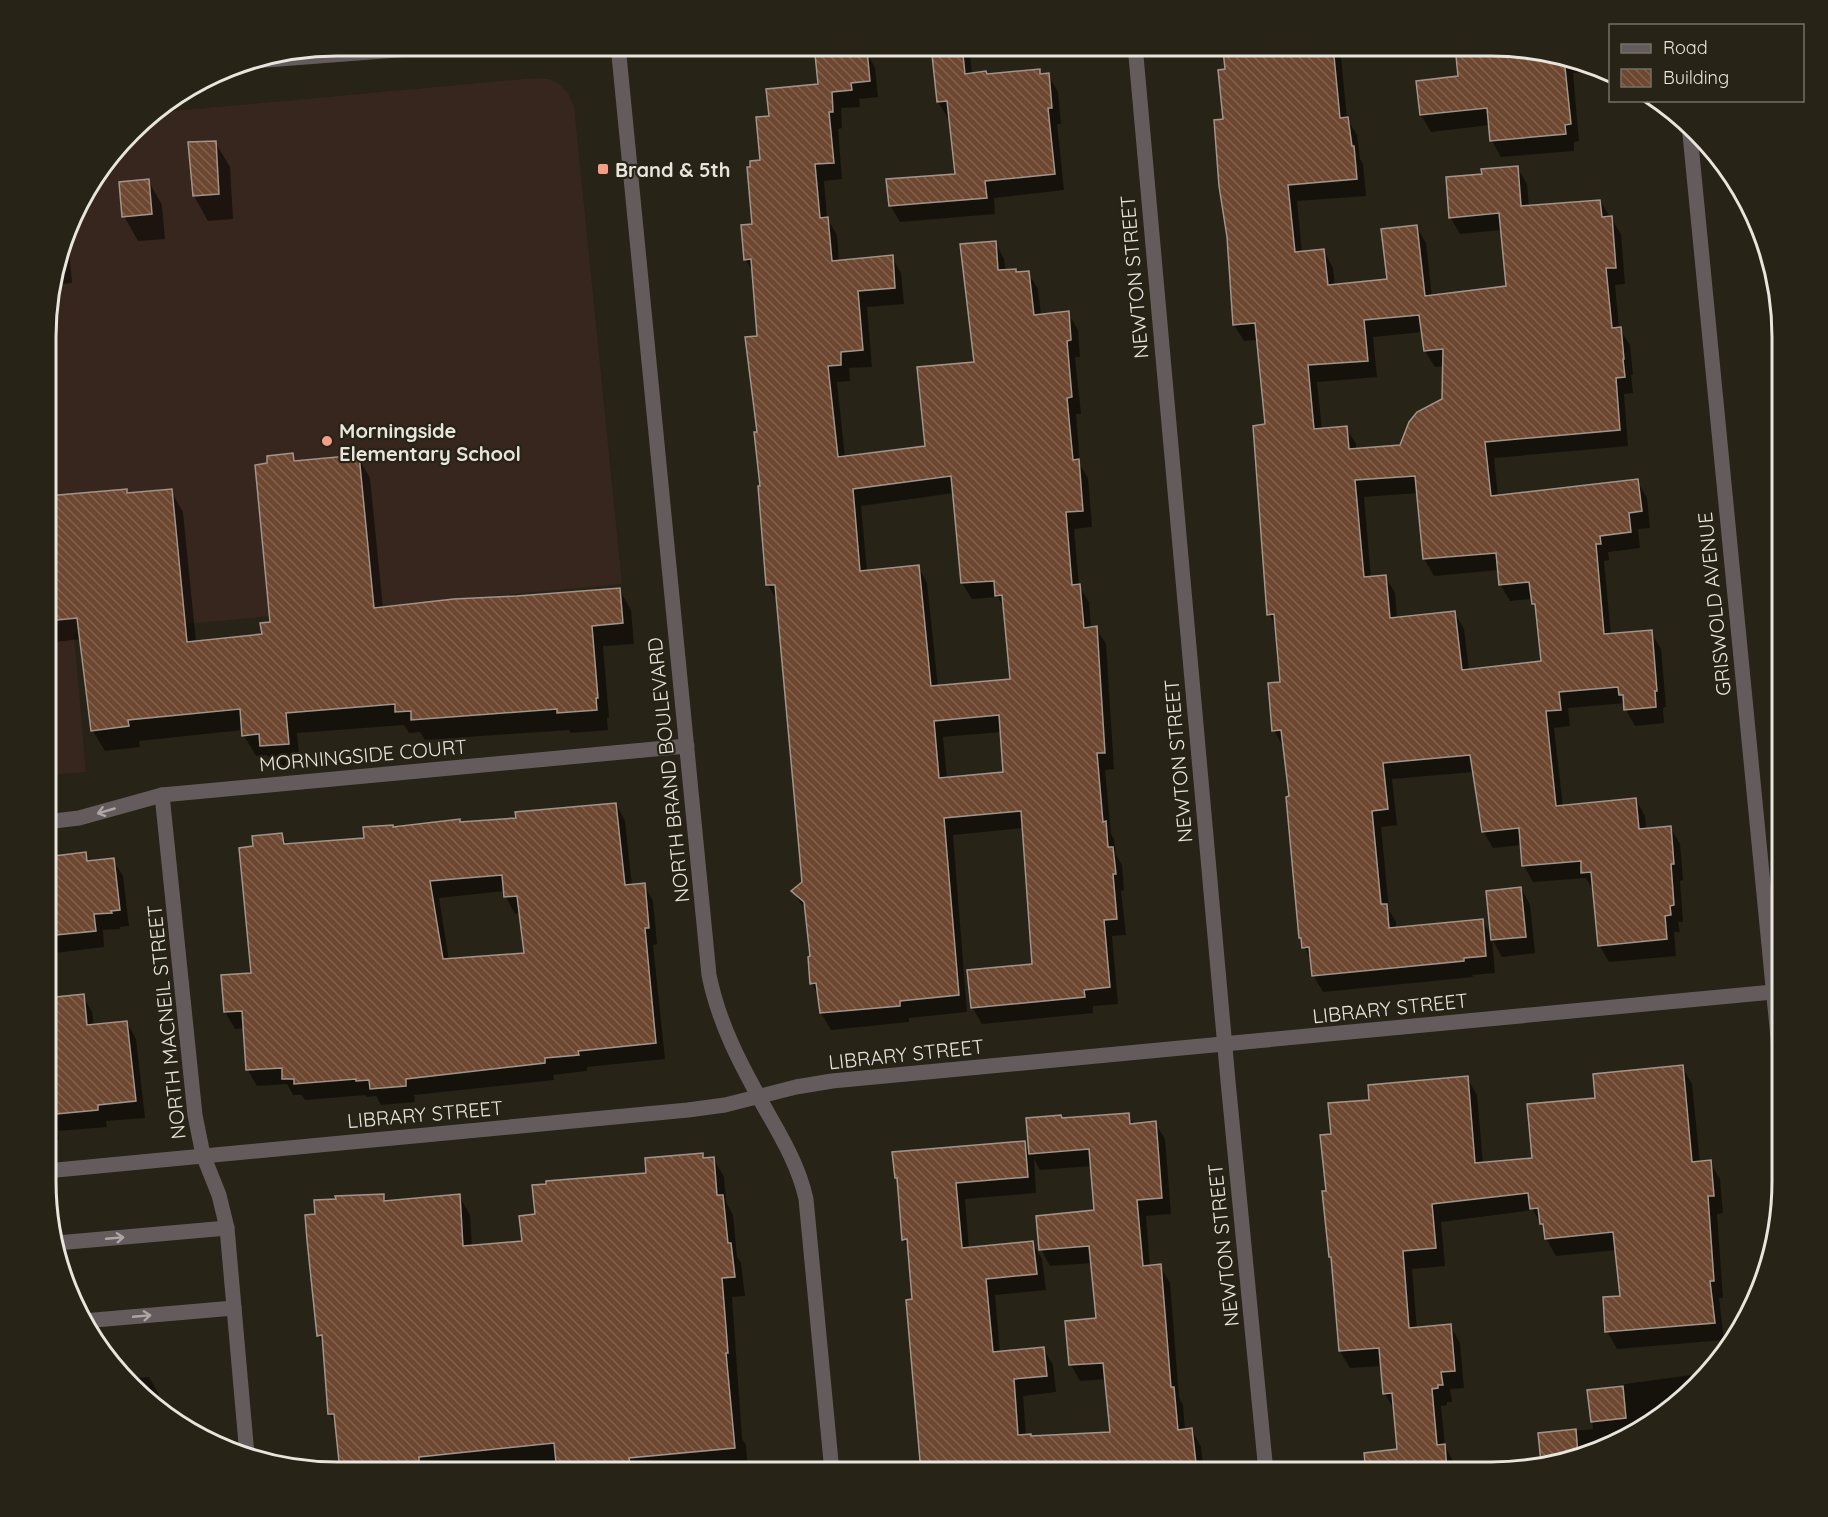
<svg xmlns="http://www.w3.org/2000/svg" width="1828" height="1517" font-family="Quicksand,sans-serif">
  <defs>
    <pattern id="building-back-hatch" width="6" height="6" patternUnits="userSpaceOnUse" patternTransform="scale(1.5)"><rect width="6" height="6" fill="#6d4730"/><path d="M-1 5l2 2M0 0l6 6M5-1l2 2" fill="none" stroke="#82614e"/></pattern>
  </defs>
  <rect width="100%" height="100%" fill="#272316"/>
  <!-- education -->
  <polygon fill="#37261d" points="536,78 549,79 558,83 568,93 574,106 622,584 74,634 86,772 47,775 48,298 84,191 145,117 152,113"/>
  <!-- shadow -->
  <g fill="#0007" fill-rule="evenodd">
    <polygon points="932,45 965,45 970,54 972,75 987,76 1039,70 1042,75 1048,75 1058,92 1061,124 1057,124 1064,190 994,198 995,214 900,222 890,205 956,175 951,118 948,118 938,102"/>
    <path d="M1294 45 1340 46 1347 119 1357 135 1360 159 1363 164 1366 196 1297 201 1302 253 1324 251 1333 268 1335 286 1388 281 1416 226 1426 243 1432 297 1508 287 1502 230 1460 234 1450 217 1483 176 1517 167 1527 184 1529 207 1600 201 1621 234 1625 284 1615 285 1619 328 1630 345 1633 375H1631L1633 393 1624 394 1628 446 1494 458 1498 496 1637 481 1647 498 1650 528 1638 529 1640 548 1608 552 1609 560 1604 561 1611 635 1651 632 1661 649 1666 707 1663 708 1664 723 1635 726 1626 710 1625 703 1568 708 1570 726 1554 728 1563 807 1636 800 1645 816 1646 830 1670 827 1680 844 1683 880 1680 881 1683 922H1678L1680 932H1674L1676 956 1609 962 1599 945 1594 889H1592L1586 878 1533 882 1524 866 1522 845 1493 848 1483 831 1474 772 1392 779 1397 825 1381 827 1389 910 1396 922V929L1482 920 1493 938 1521 888 1530 905 1535 953 1502 957 1492 939 1495 973 1472 975 1473 977 1323 992 1313 975 1312 962 1300 938 1290 798 1283 747 1274 730 1282 683 1277 628 1269 614 1266 425 1258 340 1244 341 1234 325 1224 121ZM1423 332 1425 351 1435 367 1444 366V400L1401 446 1356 450V444L1346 428 1322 430 1317 382 1377 377 1373 337ZM1418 493 1424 559 1434 576 1499 570 1500 584 1510 601 1532 599 1537 611 1543 663 1469 671 1464 629 1455 613 1397 619 1395 593 1385 576 1371 578 1364 497Z"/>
    <polygon points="1456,46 1510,46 1593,65 1594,71 1573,73 1579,141 1574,142 1574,151 1501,157 1492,141 1490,125 1431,132 1421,115 1418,82 1459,78"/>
    <path d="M866 51 875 68 878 97 859 99 860 107 841 108 842 128 838 129 842 179 824 181 827 218 837 235 839 261 892 257 901 273 904 304 867 307 872 367 849 368 850 381 837 382 845 458 927 447 976 363 995 242 1004 259 1006 271 1017 274 1028 273 1038 289 1041 315 1068 313 1078 330 1080 357H1075L1081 414H1076L1080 465 1088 478 1092 527 1074 529 1079 586 1089 602 1091 628H1096L1106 644 1114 769 1105 770 1111 834 1114 839 1116 855 1122 865 1124 890 1121 891 1126 935 1112 936 1118 1004 1093 1006V1013L982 1024 972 1007 1033 965 1023 828 953 835 967 1012 909 1018V1022L831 1030 821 1013 819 997 812 984 811 958 806 911 793 892 803 882 778 602 768 585 758 434 759 337 753 273 746 260 743 226 754 225 762 162 770 117 820 86ZM954 493 962 583 972 599 998 597 1005 610 1012 680 938 687 927 583 918 566 867 571 861 506ZM1002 732 1005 773 947 779 943 737Z"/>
    <polygon points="215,142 230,167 233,219 208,221 194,196"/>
    <polygon points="148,180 162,205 165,239 138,241 124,216"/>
    <polygon points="68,239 72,283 52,285"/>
    <polygon points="292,455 297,462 358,457 370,478 383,608 619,589 631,610 634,644 603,646 609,718 607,718 608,730 571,733 569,730 425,740 420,732 409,733 404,725 297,733 300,764 274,766 267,755 256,756 244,736 243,730 139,741 140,747 105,751 93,731 81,639 47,643 47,498 126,490 129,495 171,491 183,512 196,642 263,636 272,624 269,465"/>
    <path d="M616 804 625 821 632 886 644 885 653 901 657 944 653 945 665 1059 587 1067V1071L553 1075 554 1080 414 1095 415 1102 381 1105 376 1096 367 1097 366 1095 305 1100 302 1095H293L287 1084 257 1086 248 1070 245 1028 235 1029 225 1012 223 976 252 974 255 848 281 834 288 845 366 839 394 828 518 819ZM505 891 506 897 515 914 520 913 525 955 449 960 439 898Z"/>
    <polygon points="85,854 90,862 113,860 123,876 129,926 120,927 120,929 103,930 104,947 46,954 46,862"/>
    <polygon points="46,985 48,1000 83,996 92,1012 94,1026 127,1022 136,1039 145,1118 106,1121 107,1127 58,1131 59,1140 46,1141"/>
    <polygon points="1682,1067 1692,1084 1700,1163 1710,1162 1720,1179 1723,1213 1717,1214 1723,1298 1719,1298 1724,1340 1617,1349 1607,1331 1622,1297 1617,1250 1556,1256 1546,1238 1545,1231 1533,1210 1441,1222 1445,1266 1412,1269 1417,1329 1450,1325 1460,1343 1464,1388 1450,1389 1452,1402 1447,1402 1447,1405 1441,1406 1445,1446 1454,1463 1455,1472 1400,1472 1395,1411 1385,1394 1382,1366 1350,1368 1340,1351 1333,1262 1330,1257 1328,1192 1333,1135 1371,1101 1467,1078 1477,1095 1483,1164 1534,1160 1596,1100"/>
    <path d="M1128 1114 1134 1125 1155 1123 1165 1139 1171 1214 1146 1216 1150 1267 1160 1266 1170 1283 1179 1397 1183 1405 1185 1431 1192 1430 1201 1447 1204 1472H923L909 1250 903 1239 899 1182 896 1178 1024 1143 1030 1154 1062 1120ZM1034 1159 1040 1170 1092 1166 1096 1211 1041 1249 1050 1266 1092 1263 1097 1319 1071 1365 1080 1381 1106 1379 1111 1433 1032 1438 1026 1436 1023 1396 1056 1392 1053 1365 1043 1348 1000 1353 995 1295 1046 1290 1042 1259 1032 1242 969 1249 965 1199 1036 1193Z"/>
    <polygon points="702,1154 704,1159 713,1158 724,1177 726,1202 733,1215 737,1257 741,1263 745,1296 732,1297 742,1439 746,1445 748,1472 491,1471 491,1469 466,1471 342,1471 337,1427 330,1414 324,1346 318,1335 316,1215 383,1195 387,1202 459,1196 470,1215 472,1247 523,1242 537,1215"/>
    <polygon points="1691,1375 1698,1386 1603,1450 1542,1462 1539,1434 1593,1429 1589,1392 1612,1389 1611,1386"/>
    <polygon points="149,1377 158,1393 159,1406 131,1387 125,1379"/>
  </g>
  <!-- building -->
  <g fill="url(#building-back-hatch)" stroke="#a3948b" stroke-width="1.5" fill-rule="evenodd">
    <polygon points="931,45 962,45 965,74 986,71 987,74 1040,69 1040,74 1049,73 1052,108 1048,108 1055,174 985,181 987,198 889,206 886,179 955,174 947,101 937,102"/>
    <path d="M1278 45 1333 46 1340 118 1348 117 1352 146H1354L1357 179 1288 185 1295 252 1324 249 1328 285 1387 279 1381 229 1417 225 1425 296 1506 286 1499 213 1449 218 1446 177 1482 174 1481 169 1518 166 1521 206 1600 200 1602 217 1612 216 1616 268H1606L1612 328 1621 327 1624 359H1623L1625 377 1616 378 1620 430 1485 442 1491 496 1638 479 1642 511 1629 513 1631 532 1600 536 1601 544H1596L1604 634 1652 630 1657 691H1655L1656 707 1624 710 1623 695H1619L1618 687 1559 692 1561 710 1546 711 1556 806 1636 798 1639 829 1671 826 1674 864H1671L1674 905 1670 906 1671 915 1665 916 1667 939 1598 946 1591 872 1581 873V861L1522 866 1519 828 1482 832 1470 755 1383 763 1388 809 1372 811 1381 904H1387L1389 928 1483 919 1486 956 1464 958V961L1312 976 1309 947 1302 948 1301 938H1299L1286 797 1289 796 1281 730 1272 731 1268 683 1280 682 1274 614 1267 615 1253 426 1265 424 1255 323 1233 325 1227 237 1219 186 1214 120 1223 119 1218 70 1225 69 1223 50ZM1419 315 1424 351 1443 349 1442 399 1417 412 1409 422 1400 445 1349 449 1347 426 1314 429 1308 365 1368 361 1364 320ZM1415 476 1423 559 1496 553 1499 585 1529 582 1532 604H1535L1541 661 1462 670 1455 611 1390 618 1386 575 1364 577 1355 480Z"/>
    <polygon points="1455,46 1510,46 1564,58 1571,124 1565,125 1566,134 1490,141 1487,108 1420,115 1416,81 1458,76"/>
    <path d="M867 50 870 81 851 83 852 90 832 92 833 112H829L834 163 815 164 820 218 828 217 832 261 893 255 895 288 858 291 863 350 841 352V365L828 366 838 457 925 446 917 367 974 362 960 244 996 241 998 270 1016 269V272L1029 271 1034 315 1069 311 1071 340 1067 341 1072 397 1067 398 1073 460 1079 459 1083 511 1066 512 1072 585 1080 584 1084 628 1097 626 1105 753H1097L1103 822 1106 821 1108 847H1113L1116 874H1113L1117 919 1104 920 1110 987 1084 990 1085 997 971 1008 967 970 1032 964 1021 811 944 818 959 995 900 1001V1006L820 1013 816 983 810 984 808 957 810 956 804 902 791 891 802 882 775 585H766L764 560 758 486H760L754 432H757L745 337 757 336 751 259 744 260 741 225 752 224 747 167H750V161L760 160 756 117 769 116 766 89 818 84 815 54ZM951 476 961 583 994 581 995 596 1002 595 1010 679 931 686 919 565 860 571 853 489ZM999 715 1003 772 939 778 934 721Z"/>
    <polygon points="216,141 219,194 193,196 188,142"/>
    <polygon points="149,179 152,214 122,217 119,182"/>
    <polygon points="293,453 294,461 359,455 374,608 454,599 517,596 620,588 623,623 592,626 598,698 596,698 597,710 557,713 557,709 411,720 411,711 395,712 395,704 286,713 289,744 260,746 259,734 242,736 240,709 128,720 129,726 91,731 77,618 47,621 47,496 127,489 127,493 172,489 187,642 262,634 260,623 270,622 255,465 267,463 267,456"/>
    <path d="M616 803 625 885 645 883 649 928H645L656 1043 578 1051 579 1055 545 1058V1063L406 1079V1086L370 1089 369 1080 356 1081V1079L294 1084V1079H282V1068L246 1070 242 1011 224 1012 221 975 251 973 239 848 253 846 252 836 282 833 284 844 364 838 363 827 393 825V827L460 819V822L516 818 515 812ZM502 875 504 897 517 896 524 953 443 959 430 881Z"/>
    <polygon points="86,852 87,861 114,858 120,910 111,911 112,913 94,914 96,931 46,936 46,857"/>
    <polygon points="1521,887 1526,937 1491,940 1486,891"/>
    <polygon points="84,994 87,1025 127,1021 136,1101 98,1105 98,1110 46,1115 46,998"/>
    <polygon points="1683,1065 1692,1162 1711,1160 1714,1196 1708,1196 1714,1281 1710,1281 1715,1323 1605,1332 1603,1297 1620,1296 1613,1232 1545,1239 1543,1224 1540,1224 1538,1208 1530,1209 1528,1193 1432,1204 1436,1248 1403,1251 1409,1328 1451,1324 1455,1371 1441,1372 1443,1385 1438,1385 1438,1388 1432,1389 1437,1445 1445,1444 1447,1472 1366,1472 1364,1453 1397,1449 1392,1393 1383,1394 1379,1348 1339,1351 1331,1257 1329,1257 1322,1191 1326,1191 1320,1135 1331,1134 1328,1103 1369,1100 1368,1085 1468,1076 1475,1163 1532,1158 1527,1104 1595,1098 1593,1074"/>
    <polygon points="1129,1113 1130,1124 1156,1121 1162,1198 1137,1200 1143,1266 1161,1264 1171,1387 1174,1387 1178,1430 1192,1428 1197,1472 1114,1472 1114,1465 1044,1472 921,1472 906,1300 912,1299 907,1239 902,1240 897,1178 895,1178 892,1152 1025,1141 1028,1177 956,1183 962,1248 1033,1241 1037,1274 986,1279 993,1352 1044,1347 1047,1376 1014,1379 1018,1435 1031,1434 1031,1436 1110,1432 1103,1363 1069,1365 1065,1321 1096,1318 1089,1246 1039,1250 1036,1216 1094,1210 1089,1149 1029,1154 1026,1118 1061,1115 1062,1118"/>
    <polygon points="703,1153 703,1158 714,1157 717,1195 723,1195 728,1243 731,1243 735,1277 722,1278 728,1353 726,1353 735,1448 629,1458 631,1472 557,1472 554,1443 419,1457 419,1462 408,1464 409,1471 340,1471 334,1414 328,1414 322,1335 317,1336 307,1240 305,1215 315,1214 314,1200 336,1199 335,1196 384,1194 384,1201 460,1194 463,1246 522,1241 519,1216 535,1214 532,1185 546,1184 546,1181 646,1173 645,1158"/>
    <polygon points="1623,1386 1626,1418 1591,1422 1587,1390"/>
    <polygon points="1576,1429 1578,1455 1541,1462 1538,1433"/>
  </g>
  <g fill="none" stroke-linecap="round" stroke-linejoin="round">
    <!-- service -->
    <g stroke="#645c5c" stroke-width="15">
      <polyline points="57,1243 227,1228"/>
      <polyline points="83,1321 234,1308"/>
    </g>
    <!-- minor -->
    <g stroke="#645c5c" stroke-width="15">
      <path d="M618 45 709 975C719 1025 742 1067 766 1110 782 1138 799 1167 806 1199L832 1472"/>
      <polyline points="1135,45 1228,1081 1266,1472"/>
      <polyline points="1689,124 1782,1079"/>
      <polyline points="162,795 195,1115 203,1155 219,1195 227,1228 247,1455"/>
      <polyline points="46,822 79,818 162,795 687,746"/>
      <polyline points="46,1171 688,1110 725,1105 796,1087 832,1081 1773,992"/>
    </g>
    <!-- tertiary -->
    <polyline stroke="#645c5c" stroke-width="15" points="240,62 462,45"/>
  </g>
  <!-- one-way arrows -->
  <defs><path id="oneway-shaft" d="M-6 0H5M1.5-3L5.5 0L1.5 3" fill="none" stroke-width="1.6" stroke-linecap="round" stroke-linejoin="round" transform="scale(1.5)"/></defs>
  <g stroke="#ada7a3">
    <use href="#oneway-shaft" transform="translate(106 811) rotate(164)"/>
    <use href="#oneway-shaft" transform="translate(115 1238) rotate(-5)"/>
    <use href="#oneway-shaft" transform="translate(142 1316) rotate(-5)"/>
  </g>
  <!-- markers -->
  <g fill="#f49e88" stroke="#272316" stroke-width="2">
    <rect x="597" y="163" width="12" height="12" rx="3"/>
    <circle cx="327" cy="441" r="6"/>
  </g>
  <g text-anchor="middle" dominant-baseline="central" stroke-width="4.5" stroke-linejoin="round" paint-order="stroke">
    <!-- poi labels -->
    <g font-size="20" font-weight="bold" fill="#e8e5dd" stroke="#272316" text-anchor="start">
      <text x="615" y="169">Brand &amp; 5th</text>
      <text x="339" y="430">Morningside<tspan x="339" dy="23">Elementary School</tspan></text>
    </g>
    <!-- street labels -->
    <g font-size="20" fill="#e8e5dd" stroke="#272316">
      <text transform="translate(1134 277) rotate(-95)">NEWTON STREET</text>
      <text transform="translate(1714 604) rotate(-96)">GRISWOLD AVENUE</text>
      <text transform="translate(363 755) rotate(-5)">MORNINGSIDE COURT</text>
      <text transform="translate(1178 761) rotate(-95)">NEWTON STREET</text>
      <text transform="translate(668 770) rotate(-96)">NORTH BRAND BOULEVARD</text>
      <text transform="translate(1390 1008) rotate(-6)">LIBRARY STREET</text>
      <text transform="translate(166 1022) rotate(-96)">NORTH MACNEIL STREET</text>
      <text transform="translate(906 1054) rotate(-6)">LIBRARY STREET</text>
      <text transform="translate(425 1114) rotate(-5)">LIBRARY STREET</text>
      <text transform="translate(1223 1245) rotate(-96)">NEWTON STREET</text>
    </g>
  </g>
  <!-- crop -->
  <path d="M0 0H1828V1517H0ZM337 56H1491A281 281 0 0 1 1772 337V1181A281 281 0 0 1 1491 1462H337A281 281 0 0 1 56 1181V337A281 281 0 0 1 337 56Z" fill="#272316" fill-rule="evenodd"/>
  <path fill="none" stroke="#e8e5dd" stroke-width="3" d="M337 56H1491A281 281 0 0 1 1772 337V1181A281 281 0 0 1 1491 1462H337A281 281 0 0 1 56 1181V337A281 281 0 0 1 337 56Z"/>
  <!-- legend -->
  <rect x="1609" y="24" width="195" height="78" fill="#272316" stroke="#747166" stroke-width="1.5"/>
  <rect x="1621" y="44" width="30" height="9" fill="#645c5c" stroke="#747166" stroke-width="1.5"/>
  <text x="1663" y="54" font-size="18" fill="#e8e5dd">Road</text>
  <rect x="1621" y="69" width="30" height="18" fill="url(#building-back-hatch)" stroke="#747166" stroke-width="1.5"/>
  <text x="1663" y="84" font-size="18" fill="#e8e5dd">Building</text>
</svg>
